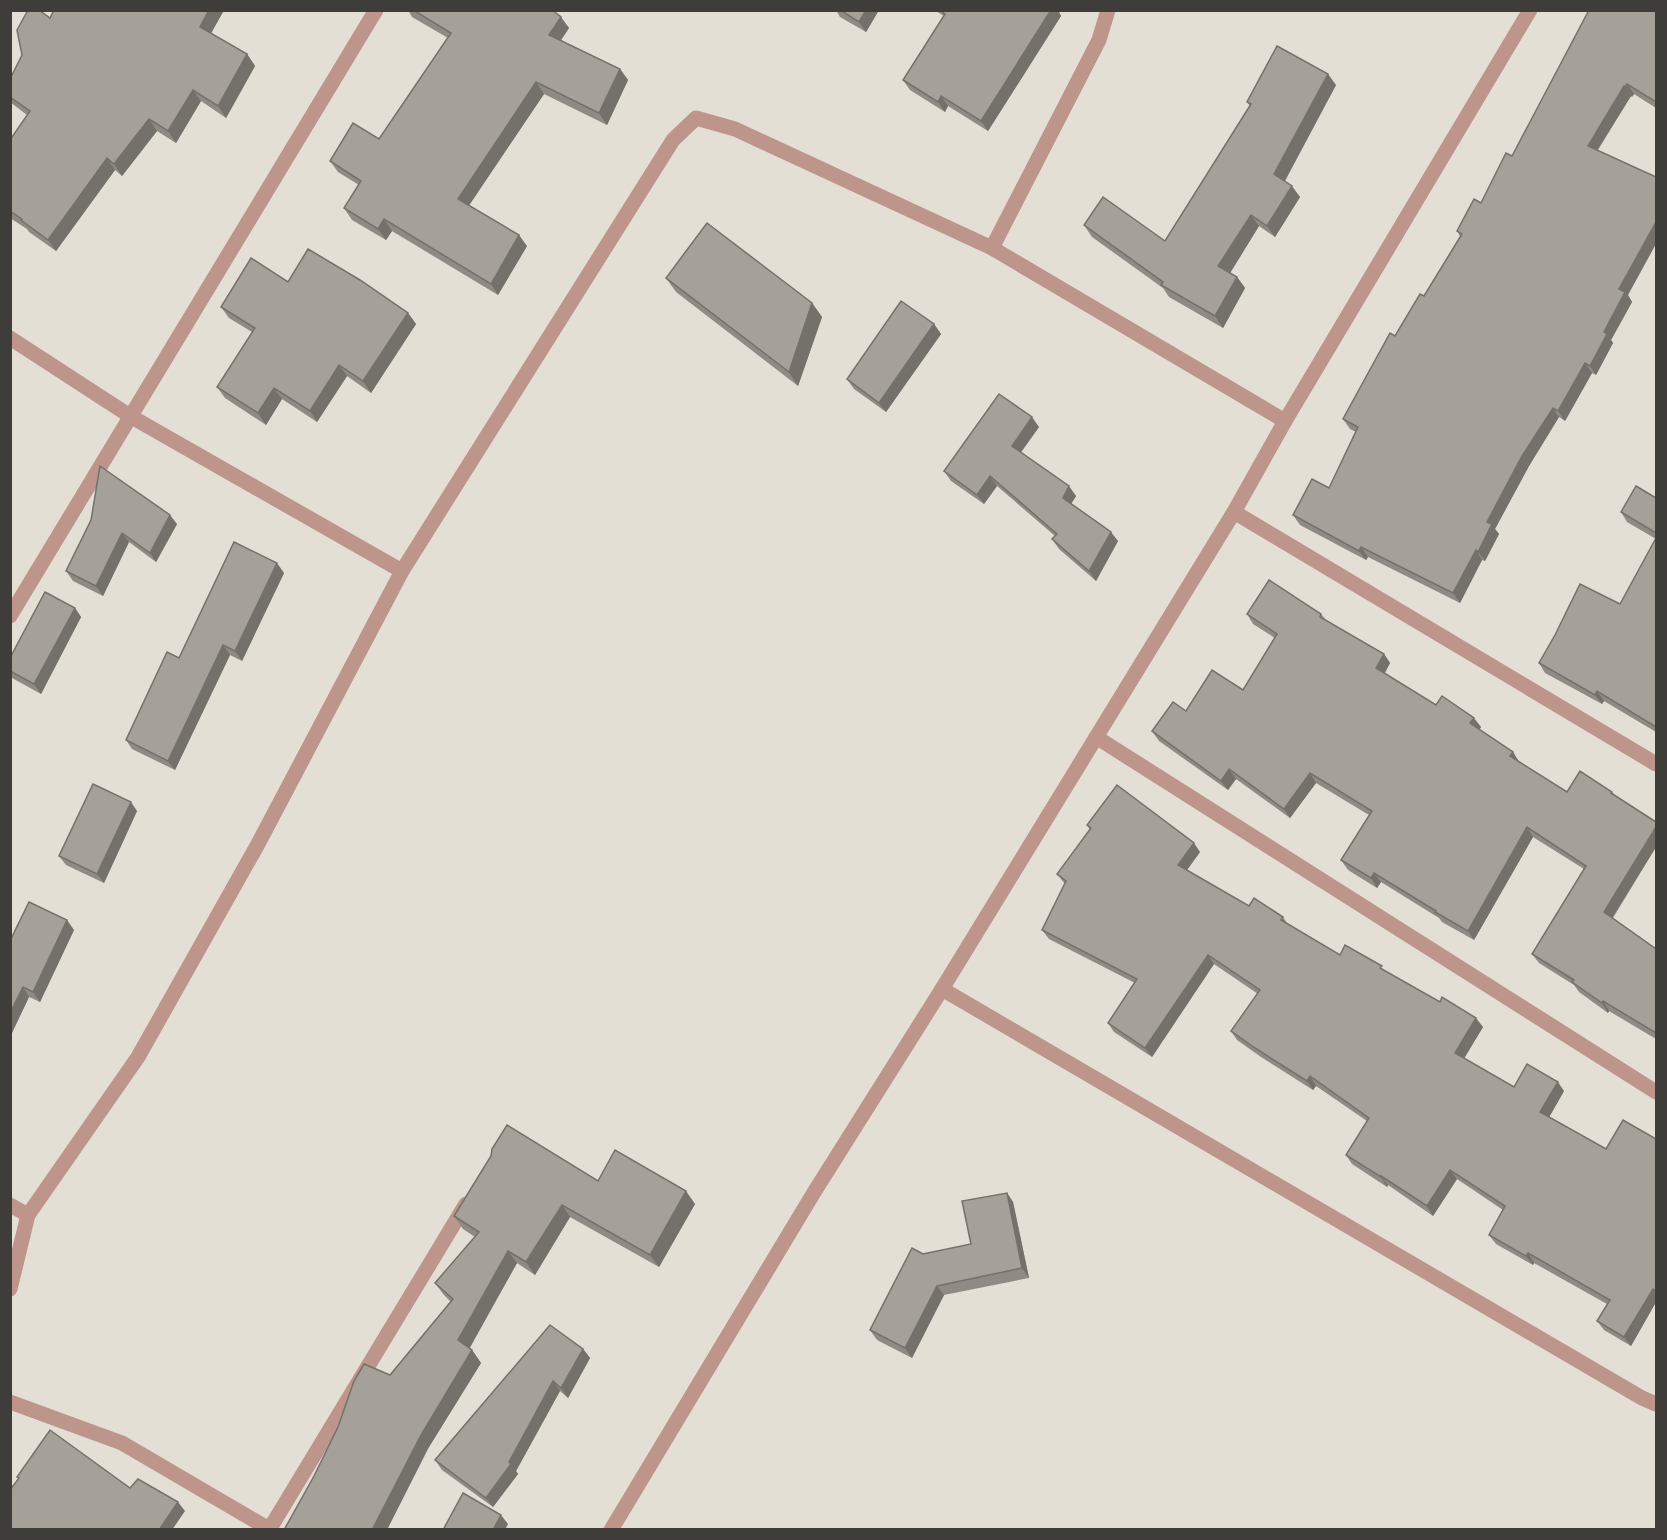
<svg xmlns="http://www.w3.org/2000/svg" width="1667" height="1540" font-family="'PT Sans',sans-serif">
  <rect width="100%" height="100%" fill="#e4dfd5"/>
  <g fill="none" stroke-linecap="round" stroke-linejoin="round">
    <!-- minor -->
    <g stroke="#bd958a" stroke-width="15">
      <polyline points="992,248 1099,40 1108,10"/>
      <polyline points="10,338 130,416 402,571"/>
      <polyline points="1234,512 1656,764"/>
      <polyline points="10,616 376,10"/>
      <polyline points="1096,737 1656,1092"/>
      <polyline points="942,989 1642,1398 1656,1404"/>
      <polyline points="10,1205 28,1215"/>
      <polyline points="10,1289 28,1215 138,1057 258,844 402,571 673,140 696,118 735,129 992,248 1285,421"/>
      <polyline points="10,1402 122,1443 269,1529"/>
      <polyline points="269,1530 466,1204"/>
      <polyline points="611,1530 813,1194 942,989 1234,512 1285,421 1530,10"/>
    </g>
  </g>
  <!-- wall -->
  <g fill="#8f8a83">
    <polygon points="54,10 224,10 211,33 247,54 255,66 226,118 201,101 176,143 157,131 122,176 115,170 56,251 29,232 27,229 10,218 10,140 27,115 10,102 10,79 50,18"/>
    <polygon points="408,10 552,10 569,28 561,40 620,69 628,80 607,125 544,94 469,205 527,246 498,295 392,231 386,240 352,220 344,208 359,185 338,172 330,161 379,139 448,38 412,17"/>
    <polygon points="836,10 879,10 866,32 840,17"/>
    <polygon points="934,10 1058,10 1061,16 988,131 948,106 945,112 910,90 903,80 944,16"/>
    <polygon points="1656,10 1656,108 1634,94 1632,97 1631,96 1598,150 1628,295 1632,302 1611,340 1613,343 1596,375 1592,373 1565,421 1559,417 1529,466 1495,529 1499,534 1485,561 1482,560 1460,603 1368,557 1366,560 1300,525 1293,515 1329,488 1356,432 1350,429 1343,419 1395,336 1424,296 1460,236 1457,231 1481,203 1512,156"/>
    <polygon points="1336,85 1285,181 1300,197 1275,237 1259,226 1230,273 1237,277 1245,288 1223,328 1169,297 1163,288 1092,237 1084,225 1165,241 1250,106 1247,102"/>
    <polygon points="666,278 812,303 822,317 798,386 676,292"/>
    <polygon points="288,282 408,313 416,324 371,393 347,376 317,422 282,399 266,425 225,398 217,387 252,332 229,318 221,307"/>
    <polygon points="934,324 941,334 886,412 854,389 847,379"/>
    <polygon points="1039,427 1021,452 1076,496 1071,504 1118,541 1096,581 1059,549 1052,539 1055,536 997,486 984,504 951,481 944,471"/>
    <polygon points="1656,498 1656,732 1604,701 1602,704 1545,673 1539,663 1620,604 1656,539 1627,522 1621,512"/>
    <polygon points="91,520 177,524 156,562 129,542 103,596 73,581 66,571"/>
    <polygon points="284,573 242,661 230,655 175,770 132,749 126,740 179,658"/>
    <polygon points="75,608 81,617 41,694 12,678 10,676 10,658"/>
    <polygon points="1247,614 1321,614 1326,620 1384,654 1390,663 1385,673 1436,705 1481,727 1479,729 1513,752 1519,762 1567,792 1612,792 1656,847 1613,918 1656,949 1656,1039 1609,1011 1608,1013 1579,992 1574,985 1539,963 1532,954 1584,869 1533,837 1474,940 1442,922 1439,918 1381,882 1377,888 1348,870 1341,860 1369,815 1316,783 1290,818 1236,779 1228,790 1159,741 1152,731 1186,711 1243,690 1275,638 1253,624"/>
    <polygon points="137,811 104,883 66,865 59,856"/>
    <polygon points="1087,825 1200,852 1187,870 1249,906 1283,917 1287,923 1340,955 1385,971 1483,1027 1464,1058 1514,1087 1564,1091 1549,1117 1606,1149 1656,1139 1656,1302 1631,1346 1604,1330 1597,1321 1607,1304 1534,1263 1533,1265 1496,1244 1489,1235 1503,1210 1457,1179 1433,1216 1388,1185 1387,1187 1352,1164 1346,1155 1367,1121 1316,1086 1313,1090 1261,1057 1237,1040 1231,1031 1258,994 1214,964 1152,1057 1114,1032 1108,1023 1135,983 1049,939 1042,930 1065,884 1057,874 1090,830"/>
    <polygon points="74,930 40,1002 29,997 10,1037 10,941"/>
    <polygon points="598,1181 695,1204 659,1267 570,1217 535,1275 517,1263 469,1348 472,1350 481,1363 429,1447 390,1375 451,1302 444,1295 435,1283 475,1237 463,1229 454,1216"/>
    <polygon points="1007,1193 1013,1202 1029,1278 944,1295 912,1358 877,1340 870,1330 923,1254 971,1244"/>
    <polygon points="583,1349 590,1358 568,1398 560,1391 516,1471 518,1474 493,1507 442,1470 435,1460"/>
  </g>
  <!-- shaded-wall -->
  <g fill="#74716a">
    <polygon points="209,10 224,10 208,39 200,27"/>
    <polygon points="866,10 879,10 866,32 859,22"/>
    <polygon points="1051,10 1058,10 1061,16 988,131 981,121"/>
    <polygon points="561,17 569,28 557,46 549,35"/>
    <polygon points="247,54 255,66 226,118 218,106"/>
    <polygon points="620,69 628,80 607,125 599,113"/>
    <polygon points="1328,74 1336,85 1282,186 1274,174"/>
    <polygon points="536,82 544,94 466,210 458,199"/>
    <polygon points="1627,84 1634,94 1632,97 1625,87"/>
    <polygon points="1624,86 1631,96 1594,155 1588,146"/>
    <polygon points="193,90 201,101 176,143 168,131"/>
    <polygon points="941,96 948,106 945,112 938,102"/>
    <polygon points="149,119 157,131 122,176 114,164"/>
    <polygon points="107,158 115,170 56,251 48,240"/>
    <polygon points="1292,186 1300,197 1275,237 1267,226"/>
    <polygon points="1251,215 1259,226 1227,278 1218,266"/>
    <polygon points="384,219 392,231 386,240 378,229"/>
    <polygon points="1656,222 1656,244 1628,295 1632,302 1611,340 1613,343 1596,375 1590,366 1619,289"/>
    <polygon points="519,235 527,246 498,295 491,284"/>
    <polygon points="1237,277 1245,288 1223,328 1215,316"/>
    <polygon points="812,303 822,317 798,386 789,372"/>
    <polygon points="408,313 416,324 371,393 363,381"/>
    <polygon points="934,324 941,334 886,412 879,403"/>
    <polygon points="1585,363 1592,373 1565,421 1558,411"/>
    <polygon points="339,365 347,376 317,422 310,411"/>
    <polygon points="274,388 282,399 266,425 258,413"/>
    <polygon points="1553,408 1559,417 1529,466 1495,529 1499,534 1485,561 1478,552 1487,522 1522,456"/>
    <polygon points="1032,417 1039,427 1019,455 1012,446"/>
    <polygon points="990,476 997,486 984,504 977,495"/>
    <polygon points="1069,486 1076,496 1069,507 1063,498"/>
    <polygon points="170,515 177,524 156,562 150,553"/>
    <polygon points="1111,532 1118,541 1096,581 1089,571"/>
    <polygon points="122,533 129,542 103,596 96,586"/>
    <polygon points="1361,547 1368,557 1366,560 1359,551"/>
    <polygon points="1476,550 1482,560 1460,603 1453,593"/>
    <polygon points="277,563 284,573 242,661 235,651"/>
    <polygon points="75,608 81,617 41,694 34,684"/>
    <polygon points="223,645 230,655 175,770 168,761"/>
    <polygon points="1384,654 1390,663 1382,677 1376,668"/>
    <polygon points="1597,691 1604,701 1602,704 1595,695"/>
    <polygon points="1474,718 1481,727 1477,733 1470,723"/>
    <polygon points="1513,752 1519,762 1510,756"/>
    <polygon points="1229,769 1236,779 1228,790 1221,781"/>
    <polygon points="1310,773 1316,783 1290,818 1284,809"/>
    <polygon points="131,802 137,811 104,883 97,874"/>
    <polygon points="1527,827 1533,837 1474,940 1468,931"/>
    <polygon points="1656,827 1656,847 1610,921 1604,912"/>
    <polygon points="1194,843 1200,852 1184,874 1178,865"/>
    <polygon points="1374,873 1381,882 1377,888 1371,878"/>
    <polygon points="67,920 74,930 40,1002 33,992"/>
    <polygon points="1208,955 1214,964 1152,1057 1145,1048"/>
    <polygon points="23,987 29,997 10,1037 10,1013"/>
    <polygon points="1603,1001 1609,1011 1608,1013 1602,1003"/>
    <polygon points="1476,1018 1483,1027 1462,1062 1455,1053"/>
    <polygon points="1310,1076 1316,1086 1313,1090 1307,1081"/>
    <polygon points="1558,1082 1564,1091 1547,1121 1540,1112"/>
    <polygon points="1450,1170 1457,1179 1433,1216 1427,1206"/>
    <polygon points="1381,1176 1388,1185 1387,1187 1381,1177"/>
    <polygon points="686,1191 695,1204 659,1267 650,1255"/>
    <polygon points="1007,1193 1013,1202 1029,1278 1022,1268"/>
    <polygon points="562,1205 570,1217 535,1275 526,1262"/>
    <polygon points="508,1251 517,1263 467,1353 458,1340"/>
    <polygon points="1528,1253 1534,1263 1533,1265 1526,1256"/>
    <polygon points="937,1286 944,1295 912,1358 905,1348"/>
    <polygon points="1653,1289 1656,1294 1656,1302 1631,1346 1624,1337"/>
    <polygon points="583,1349 590,1358 568,1398 561,1388"/>
    <polygon points="472,1350 481,1363 429,1447 387,1530 372,1530 421,1435"/>
    <polygon points="553,1381 560,1391 516,1471 518,1474 493,1507 486,1498 509,1462"/>
    <polygon points="178,1502 185,1511 172,1530 159,1530"/>
    <polygon points="501,1515 508,1524 505,1530 493,1530"/>
  </g>
  <!-- building -->
  <g fill="#a6a198" stroke="#74716a" stroke-width="1.5">
    <polygon points="28,10 39,10 50,18 54,10 209,10 200,27 247,54 218,106 193,90 168,131 149,119 114,164 107,158 48,240 21,220 22,219 10,211 10,140 30,111 10,97 10,79 22,55 17,30"/>
    <polygon points="413,10 552,10 561,17 549,35 620,69 599,113 536,82 458,199 519,235 491,284 384,219 378,229 344,208 361,181 330,161 353,123 379,139 451,33"/>
    <polygon points="840,10 866,10 859,22"/>
    <polygon points="944,10 1051,10 981,121 941,96 938,102 903,80 945,14 943,13 944,11"/>
    <polygon points="1589,10 1656,10 1656,102 1627,84 1625,87 1624,86 1588,146 1656,177 1656,222 1619,289 1625,292 1604,332 1607,334 1590,366 1585,363 1558,411 1553,408 1522,456 1487,522 1492,524 1478,552 1476,550 1453,593 1361,547 1359,551 1293,515 1312,479 1329,488 1358,427 1343,419 1390,333 1395,336 1420,294 1424,296 1462,234 1457,231 1474,199 1481,203 1506,153 1512,156"/>
    <polygon points="1277,46 1328,74 1274,174 1292,186 1267,226 1251,215 1218,266 1237,277 1215,316 1161,285 1163,282 1084,225 1103,197 1165,241 1251,104 1247,102"/>
    <polygon points="707,223 812,303 789,372 666,278"/>
    <polygon points="308,249 360,280 408,313 363,381 339,365 310,411 274,388 258,413 217,387 255,328 221,307 251,258 288,282"/>
    <polygon points="901,301 934,324 879,403 847,379"/>
    <polygon points="999,394 1032,417 1012,446 1069,486 1063,498 1111,532 1089,571 1052,539 1057,534 990,476 977,495 944,471"/>
    <polygon points="100,466 170,515 150,553 122,533 96,586 66,571 91,520"/>
    <polygon points="1636,486 1656,498 1656,533 1621,512"/>
    <polygon points="1656,538 1656,727 1597,691 1595,695 1539,663 1555,635 1580,584 1620,604"/>
    <polygon points="234,542 277,563 235,651 223,645 168,761 126,740 167,652 179,658"/>
    <polygon points="1269,580 1321,614 1320,617 1384,654 1376,668 1436,705 1442,696 1474,718 1470,723 1513,752 1510,756 1567,792 1580,771 1612,792 1611,793 1656,822 1656,827 1604,912 1656,949 1656,1033 1603,1001 1602,1003 1572,982 1574,980 1532,954 1586,866 1527,827 1468,931 1435,912 1436,911 1374,873 1371,878 1341,860 1372,811 1310,773 1284,809 1229,769 1221,781 1152,731 1173,702 1186,711 1212,670 1243,690 1277,634 1247,614"/>
    <polygon points="45,592 75,608 34,684 10,671 10,658"/>
    <polygon points="93,784 131,802 97,874 59,856"/>
    <polygon points="1117,785 1194,843 1178,865 1249,906 1254,898 1283,917 1281,920 1340,955 1345,945 1382,966 1380,968 1440,1002 1442,997 1476,1018 1455,1053 1514,1087 1527,1064 1558,1082 1540,1112 1606,1149 1623,1120 1656,1139 1656,1291 1653,1289 1624,1337 1597,1321 1610,1300 1528,1253 1526,1256 1489,1235 1505,1206 1450,1170 1427,1206 1381,1176 1381,1177 1346,1155 1369,1118 1310,1076 1307,1081 1255,1048 1231,1031 1260,990 1208,955 1145,1048 1108,1023 1137,979 1042,930 1066,881 1057,874 1091,828 1087,825"/>
    <polygon points="29,902 67,920 33,992 23,987 10,1013 10,941"/>
    <polygon points="507,1125 598,1181 615,1150 686,1191 650,1255 562,1205 526,1262 508,1251 458,1340 472,1350 421,1435 372,1530 284,1530 314,1476 338,1427 354,1381 364,1364 390,1375 453,1299 435,1283 479,1232 454,1216 491,1156 492,1149"/>
    <polygon points="1007,1193 1022,1268 937,1286 905,1348 870,1330 912,1248 923,1254 971,1244 962,1201"/>
    <polygon points="550,1325 583,1349 561,1388 553,1381 509,1462 511,1464 486,1498 435,1460"/>
    <polygon points="50,1430 130,1488 138,1479 178,1502 159,1530 10,1530 10,1490 19,1478 17,1477"/>
    <polygon points="463,1493 501,1515 493,1530 443,1530"/>
  </g>
  <!-- border -->
  <rect width="1667" height="1540" fill="none" stroke="#3f3d39" stroke-width="24"/>
</svg>
